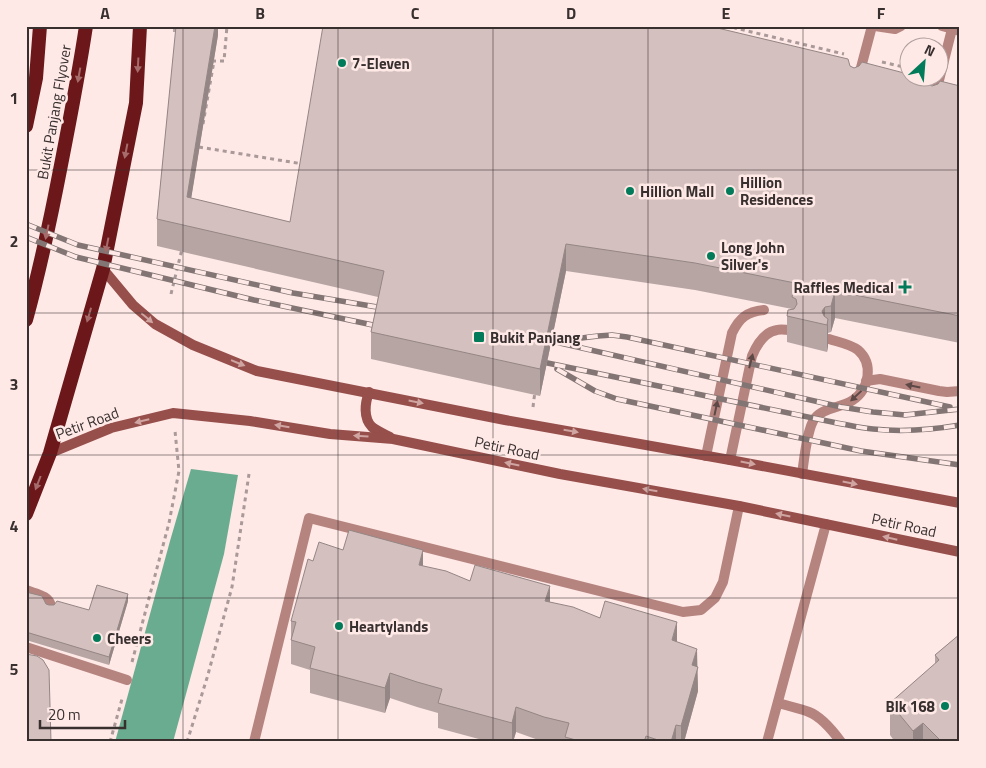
<svg xmlns="http://www.w3.org/2000/svg" width="986" height="768" font-family="'Titillium Web',sans-serif">
  <rect width="100%" height="100%" fill="#fee9e7"/>
  <!-- water -->
  <polygon fill="#6aac90" points="191,469 238,475 224,554 173,742 115,742 170,541"/>
  <g fill="none" stroke-linecap="round" stroke-linejoin="round">
    <!-- path -->
    <g stroke="#a99998" stroke-width="3" stroke-dasharray="4 4" stroke-linecap="butt">
      <polyline points="735,26 735,28 844,54"/>
      <polyline points="212,61 224,61 227,26"/>
      <polyline points="882,62 908,68"/>
      <polyline points="203,124 214,61"/>
      <polyline points="199,147 303,164"/>
      <polyline points="171,294 182,249"/>
      <polyline points="533,407 535,391"/>
      <polyline points="132,662 169,523 179,471 175,431"/>
      <polyline points="110,742 122,699"/>
      <polyline points="187,742 207,678 232,587 249,474"/>
    </g>
    <!-- service -->
    <g stroke="#b6847f" stroke-width="10">
      <polyline points="859,75 872,26"/>
      <polyline points="935,96 952,29"/>
      <polyline points="866,381 880,379 939,391 947,392 960,391"/>
      <path d="M706 456 732 333C740 317 747 312 764 310"/>
      <path d="M730 460 752 356C757 344 764 332 777 330 781 329 786 330 790 330"/>
      <path d="M802 474C804 461 807 428 815 418 824 407 842 408 853 400 869 389 874 364 858 350 850 344 838 342 829 339"/>
      <path d="M26 590C36 594 49 595 51 606"/>
      <polyline points="26,647 127,680"/>
      <path d="M778 703C788 706 799 708 809 712 822 717 833 731 841 742"/>
      <polyline points="254,742 309,518 683,612 701,610 715,598 723,582 739,506"/>
      <polyline points="767,742 826,524"/>
    </g>
    <!-- minor -->
    <g stroke="#b6847f" stroke-width="10">
      <polyline points="875,26 895,29 901,26"/>
      <polyline points="942,26 960,31"/>
    </g>
    <!-- secondary -->
    <g stroke="#964f4b" stroke-width="10">
      <polyline points="103,269 133,305 155,324 193,345 257,371 505,420 730,460 960,503"/>
      <path d="M369 392C365 403 363 418 372 427 377 431 384 434 390 437"/>
      <polyline points="50,453 111,428 173,413 250,421 330,434 393,439 560,474 739,506 960,552"/>
    </g>
    <!-- trunk -->
    <g stroke="#6c181a" stroke-width="14">
      <polyline points="26,126 36,78 40,26"/>
      <path d="M26 320C40 269 51 217 61 165 70 119 79 73 86 26"/>
      <polyline points="26,514 50,453 103,269 136,103 140,26"/>
    </g>
    <!-- rail casing -->
    <g stroke="#827573" stroke-width="5.5">
      <g id="rail">
        <polyline points="26,224 78,245 293,293 389,309"/>
        <polyline points="26,237 76,257 254,300 387,328"/>
        <polyline points="538,338 841,407 873,412 905,415 960,409"/>
        <polyline points="565,340 598,336 612,335 627,337 950,407"/>
        <path d="M533 360 837 423C849 425 861 428 873 429 902 432 931 430 960 425"/>
        <polyline points="557,369 595,391 617,399 861,451 960,465"/>
      </g>
    </g>
    <!-- rail -->
    <use href="#rail" stroke="#fee9e7" stroke-width="4" stroke-dasharray="11" stroke-linecap="butt"/>
  </g>
  <!-- wall -->
  <g fill="#b6a5a3">
    <polygon points="173,26 218,26 218,35 191,198 290,222 850,66 854,68 928,84 932,86 960,86 960,343 835,318 831,332 828,333 828,346 827,352 787,342 787,316 792,309 695,290 566,271 540,396 371,359 371,332 378,297 157,246 157,219 176,32 173,32"/>
    <polygon points="313,561 423,566 470,581 550,602 677,642 697,666 698,691 684,742 544,742 516,732 513,742 490,742 438,728 438,713 417,707 390,698 385,713 310,693 310,670 291,664 291,621"/>
    <polygon points="26,592 49,605 89,610 128,601 109,665 26,640"/>
    <polygon points="960,634 960,742 895,742 890,735 890,703 935,664 935,655"/>
  </g>
  <!-- shaded-wall -->
  <g fill="#948685">
    <polygon points="215,26 218,26 218,35 187,224 187,197"/>
    <polygon points="566,244 566,271 540,396 540,369"/>
    <polygon points="835,291 835,318 831,332 831,306"/>
    <polygon points="825,307 825,325 822,311"/>
    <polygon points="828,319 828,346 827,352 827,325"/>
    <polygon points="423,550 423,575 419,565"/>
    <polygon points="550,586 550,611 545,601"/>
    <polygon points="128,594 128,601 109,665 109,657"/>
    <polygon points="677,622 677,647 672,640"/>
    <polygon points="697,649 698,691 684,742 681,742 681,726 692,665"/>
    <polygon points="390,673 390,698 385,713 385,688"/>
    <polygon points="516,707 516,732 513,742 512,742 512,723"/>
    <polygon points="923,723 923,742 913,742 913,731"/>
    <polygon points="676,725 676,742 671,742"/>
  </g>
  <!-- building -->
  <g fill="#d4c0be" stroke="#948685">
    <polygon points="176,26 215,26 187,197 290,222 323,26 709,26 848,59 850,66 854,68 859,66 862,62 908,74 908,78 926,78 928,84 932,86 938,84 940,81 960,86 960,316 835,291 831,306 825,307 822,311 824,316 828,319 827,325 787,316 788,310 794,309 797,304 796,299 792,297 795,283 695,263 566,244 540,369 371,332 384,271 157,219"/>
    <polygon points="349,530 423,550 419,565 446,571 470,581 475,565 550,586 545,601 573,607 600,618 605,601 677,622 672,640 697,649 692,665 698,667 681,726 676,725 671,742 664,742 646,736 644,742 583,742 565,737 569,723 544,717 516,707 512,723 438,703 442,689 417,682 390,673 385,688 310,668 315,647 291,640 296,622 291,621 308,559 313,561 319,542 343,550"/>
    <polygon points="97,585 128,594 109,657 26,632 26,592 42,596 46,604 49,605 54,605 57,601 89,610"/>
    <polygon points="960,634 960,742 942,742 923,723 913,731 890,703 939,660 935,655"/>
    <polygon points="26,654 37,656 43,660 49,670 51,742 26,742"/>
  </g>
  <!-- one-way arrows -->
  <defs><path id="oneway-solid" d="M-6-.8H1V-3.2L6.5 0L1 3.2V.8H-6Z" transform="scale(1.25)"/></defs>
  <g fill="#a66c6c">
    <use href="#oneway-solid" transform="translate(138 65) rotate(93)"/>
    <use href="#oneway-solid" transform="translate(79 75) rotate(100)"/>
    <use href="#oneway-solid" transform="translate(126 151) rotate(101)"/>
    <use href="#oneway-solid" transform="translate(47 232) rotate(102)"/>
    <use href="#oneway-solid" transform="translate(107 245) rotate(101)"/>
    <use href="#oneway-solid" transform="translate(89 315) rotate(106)"/>
    <use href="#oneway-solid" transform="translate(38 483) rotate(111)"/>
  </g>
  <g fill="#cfa4a1">
    <use href="#oneway-solid" transform="translate(147 318) rotate(40)"/>
    <use href="#oneway-solid" transform="translate(238 363) rotate(22)"/>
    <use href="#oneway-solid" transform="translate(416 402) rotate(11)"/>
    <use href="#oneway-solid" transform="translate(142 421) rotate(166)"/>
    <use href="#oneway-solid" transform="translate(282 426) rotate(-171)"/>
    <use href="#oneway-solid" transform="translate(571 431) rotate(10)"/>
    <use href="#oneway-solid" transform="translate(361 436) rotate(-176)"/>
    <use href="#oneway-solid" transform="translate(748 463) rotate(11)"/>
    <use href="#oneway-solid" transform="translate(512 464) rotate(-168)"/>
    <use href="#oneway-solid" transform="translate(850 483) rotate(11)"/>
    <use href="#oneway-solid" transform="translate(650 490) rotate(-170)"/>
    <use href="#oneway-solid" transform="translate(783 515) rotate(-168)"/>
    <use href="#oneway-solid" transform="translate(890 538) rotate(-167)"/>
  </g>
  <g fill="#5e4947">
    <use href="#oneway-solid" transform="translate(751 361) rotate(-76)"/>
    <use href="#oneway-solid" transform="translate(913 386) rotate(-168)"/>
    <use href="#oneway-solid" transform="translate(856 396) rotate(137)"/>
    <use href="#oneway-solid" transform="translate(716 408) rotate(-78)"/>
  </g>
  <!-- grid -->
  <path fill="none" stroke="#38302f" stroke-width="1" stroke-opacity="0.55" d="M183 26V742M338 26V742M493 26V742M648 26V742M803 26V742M26 170H960M26 313H960M26 455H960M26 598H960"/>
  <!-- markers -->
  <g fill="#017b59" stroke="#fee9e7" stroke-width="2">
    <circle cx="342" cy="63" r="5"/>
    <circle cx="630" cy="191" r="5"/>
    <circle cx="730" cy="191" r="5"/>
    <circle cx="711" cy="256" r="5"/>
    <path d="M902.5 279.5h5v5h5v5h-5v5h-5v-5h-5v-5h5z"/>
    <rect x="473" y="331" width="12" height="12" rx="2.5"/>
    <circle cx="339" cy="626" r="5"/>
    <circle cx="97" cy="638" r="5"/>
    <circle cx="945" cy="706" r="5"/>
  </g>
  <g text-anchor="middle" dominant-baseline="central" stroke-width="5" stroke-linejoin="round" paint-order="stroke">
    <!-- poi labels -->
    <g font-size="15" font-weight="bold" fill="#38302f" stroke="#fee9e7" text-anchor="start">
      <text x="352" y="63">7-Eleven</text>
      <text x="740" y="182">Hillion<tspan x="740" dy="17">Residences</tspan></text>
      <text x="640" y="191">Hillion Mall</text>
      <text x="721" y="247">Long John<tspan x="721" dy="17">Silver's</tspan></text>
      <text x="894" y="287" text-anchor="end">Raffles Medical</text>
      <text x="490" y="337">Bukit Panjang</text>
      <text x="349" y="626">Heartylands</text>
      <text x="107" y="638">Cheers</text>
      <text x="935" y="706" text-anchor="end">Blk 168</text>
    </g>
    <!-- street labels -->
    <g font-size="15" fill="#38302f" stroke="#fee9e7">
      <text transform="translate(54 112) rotate(-80)">Bukit Panjang Flyover</text>
      <text transform="translate(87 423) rotate(-20)">Petir Road</text>
      <text transform="translate(507 448) rotate(12)">Petir Road</text>
      <text transform="translate(904 525) rotate(12)">Petir Road</text>
    </g>
  </g>
  <!-- border -->
  <rect width="986" height="768" fill="none" stroke="#fee9e7" stroke-width="55"/>
  <!-- north arrow -->
  <g transform="translate(924 62) rotate(26)"><circle r="24" fill="#fee9e7" stroke="#af9f9d"/>
  <path d="M0-4L9 19L0 12L-9 19Z" fill="#017b59"/>
  <text y="-8" font-size="14" font-weight="bold" text-anchor="middle" fill="#38302f">N</text>
  </g>
  <!-- scale -->
  <path d="M40 720v8h85v-8" fill="none" stroke="#38302f" stroke-width="2.5"/>
  <text x="48" y="720" font-size="15" fill="#38302f" stroke="#fee9e7" stroke-width="4" paint-order="stroke">20 m</text>
  <rect x="28" y="28" width="930" height="712" fill="none" stroke="#38302f" stroke-width="2"/>
  <g font-size="16" text-anchor="middle" font-weight="bold" fill="#38302f">
    <text x="105" y="19">A</text>
    <text x="260" y="19">B</text>
    <text x="415" y="19">C</text>
    <text x="571" y="19">D</text>
    <text x="726" y="19">E</text>
    <text x="881" y="19">F</text>
    <text x="14" y="104">1</text>
    <text x="14" y="247">2</text>
    <text x="14" y="390">3</text>
    <text x="14" y="532">4</text>
    <text x="14" y="675">5</text>
  </g>
</svg>
